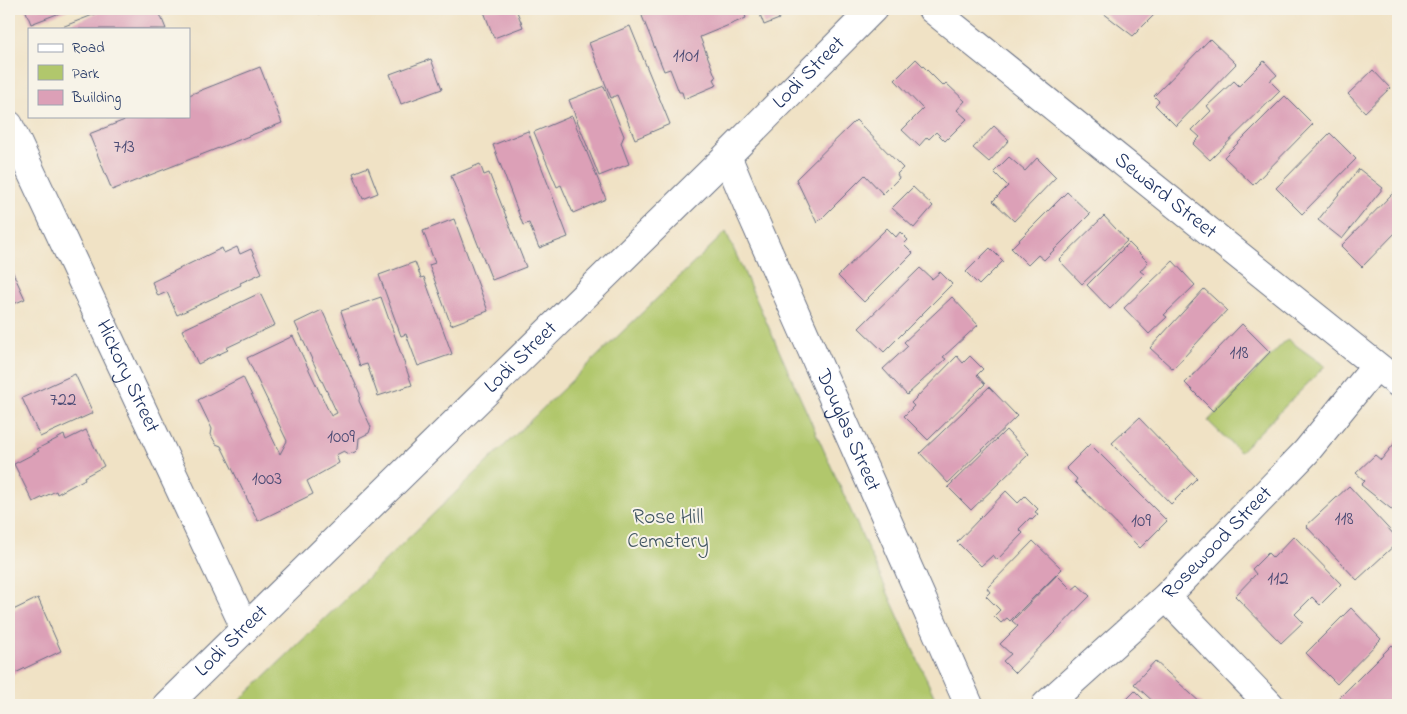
<svg xmlns="http://www.w3.org/2000/svg" width="1407" height="714" font-family="'Indie Flower',sans-serif">
  <rect width="100%" height="100%" fill="#f7f3e8"/>
  <filter id="ink" filterUnits="userSpaceOnUse"><feTurbulence type="fractalNoise" baseFrequency=".02" numOctaves="2"/><feDisplacementMap in="SourceGraphic" scale="10" xChannelSelector="R" yChannelSelector="G"/><feConvolveMatrix kernelMatrix="1 2 1 2 8 2 1 2 1" color-interpolation-filters="sRGB"/></filter>
  <filter id="wash" filterUnits="userSpaceOnUse"><feTurbulence type="fractalNoise" baseFrequency=".0096" numOctaves="4" result="noise"/><feDisplacementMap in="SourceGraphic" scale="20" xChannelSelector="R" yChannelSelector="G"/><feGaussianBlur stdDeviation="1.12" result="paint"/><feColorMatrix in="noise" values="0 0 0 0 0 0 0 0 0 0 0 0 0 0 0 0 0 1.4 0 .05"/><feComposite in="paint" operator="in"/></filter>
  <g filter="url(#wash)">
    <rect width="100%" height="100%" fill="#f0e2c5"/>
    <!-- green -->
    <g fill="#b1c76c" stroke="#667b65">
      <polygon points="726,232 938,705 235,705"/>
      <polygon points="1287,339 1325,366 1240,452 1208,421"/>
    </g>
    <g id="blocks">
      <!-- building -->
      <g fill="#dca0b7">
        <polygon points="25,9 70,9 31,24"/>
        <polygon points="108,9 158,9 166,29 57,29"/>
        <polygon points="318,9 332,9 319,14"/>
        <polygon points="483,9 516,9 523,27 494,38"/>
        <polygon points="643,9 743,9 746,18 700,37 716,78 714,79 717,85 684,99 682,92 679,92 670,69 664,71 642,16 645,15"/>
        <polygon points="758,9 787,9 777,13 779,19 764,25"/>
        <polygon points="1098,9 1158,9 1159,10 1133,36"/>
        <polygon points="630,26 670,124 635,139 617,95 611,98 589,43"/>
        <polygon points="1210,39 1236,64 1176,126 1155,105 1159,101 1154,96"/>
        <polygon points="431,59 442,89 401,104 390,74"/>
        <polygon points="916,59 943,86 946,83 965,101 957,110 967,119 945,141 936,132 929,139 927,137 919,146 902,130 923,109 895,80"/>
        <polygon points="1264,61 1277,75 1270,81 1280,91 1210,160 1193,144 1200,137 1192,130 1211,111 1207,106 1234,81 1239,86"/>
        <polygon points="260,67 282,123 112,190 89,134 135,116 189,116 189,95"/>
        <polygon points="1373,70 1390,88 1365,112 1348,94"/>
        <polygon points="604,86 624,136 621,143 629,164 599,176 569,100"/>
        <polygon points="1285,96 1313,124 1253,185 1224,157"/>
        <polygon points="572,116 606,199 573,213 561,185 557,187 534,132"/>
        <polygon points="856,120 903,168 897,174 899,178 883,194 865,175 817,223 796,179"/>
        <polygon points="994,126 1009,140 989,162 973,148"/>
        <polygon points="528,131 568,237 539,248 529,223 523,225 493,145"/>
        <polygon points="1330,133 1356,159 1302,214 1276,188"/>
        <polygon points="1009,157 1025,171 1037,158 1056,177 1014,221 993,201 1008,186 994,172"/>
        <polygon points="480,164 484,175 489,173 526,267 492,280 451,176"/>
        <polygon points="368,167 378,193 363,199 353,173"/>
        <polygon points="1359,169 1383,188 1342,239 1318,220"/>
        <polygon points="913,187 933,206 914,228 892,208"/>
        <polygon points="1395,191 1398,193 1398,230 1362,267 1341,246"/>
        <polygon points="1067,192 1090,214 1044,260 1038,255 1028,265 1011,248"/>
        <polygon points="1104,216 1127,241 1082,284 1059,260"/>
        <polygon points="454,219 488,311 451,325 429,265 435,263 423,231"/>
        <polygon points="887,228 896,237 900,232 908,240 904,244 913,253 864,302 838,276"/>
        <polygon points="1129,243 1148,262 1140,271 1144,274 1110,309 1087,285"/>
        <polygon points="237,247 240,254 251,249 262,273 240,283 241,285 177,315 167,292 158,296 152,282 222,248 224,253"/>
        <polygon points="990,248 1003,261 979,285 966,272"/>
        <polygon points="1173,261 1195,285 1164,315 1167,317 1149,334 1124,308"/>
        <polygon points="415,262 421,278 424,277 452,354 418,366 406,334 401,336 379,275"/>
        <polygon points="9,264 25,299 9,306"/>
        <polygon points="920,268 932,279 940,272 952,284 884,352 859,328"/>
        <polygon points="1204,289 1227,310 1173,369 1150,348"/>
        <polygon points="260,293 275,325 226,348 228,350 198,364 182,330"/>
        <polygon points="381,297 412,385 378,396 367,364 360,366 341,311"/>
        <polygon points="952,297 978,325 943,357 946,359 907,395 883,369 908,346 904,342"/>
        <polygon points="322,310 360,394 359,401 371,427 369,433 359,438 358,449 355,452 349,454 344,451 336,455 339,463 307,481 313,494 258,521 221,446 216,444 211,435 212,429 198,400 243,377 280,454 287,441 247,358 293,336 331,416 337,413 295,323"/>
        <polygon points="1242,324 1270,352 1213,411 1185,383"/>
        <polygon points="957,356 963,363 970,356 983,369 977,375 985,384 928,440 904,416 914,406 911,403"/>
        <polygon points="75,374 93,413 40,437 22,398"/>
        <polygon points="989,387 1017,416 948,483 920,453"/>
        <polygon points="1139,418 1197,478 1171,504 1112,443"/>
        <polygon points="86,430 104,466 84,477 85,479 57,494 56,491 33,502 14,464 39,451 37,449 64,435 66,440"/>
        <polygon points="1006,430 1029,454 971,510 948,487"/>
        <polygon points="1398,439 1398,508 1395,512 1361,485 1365,481 1356,473 1375,455 1381,460"/>
        <polygon points="1090,444 1167,521 1140,548 1075,482 1077,479 1066,468"/>
        <polygon points="1349,486 1398,539 1398,542 1357,580 1306,526"/>
        <polygon points="1006,491 1018,503 1025,496 1038,509 1035,512 1038,514 1032,520 1030,518 1019,529 1023,533 997,560 993,555 981,566 957,542"/>
        <polygon points="1294,536 1341,584 1320,605 1312,597 1295,614 1303,622 1281,643 1235,596 1256,574 1252,569 1268,553 1273,558"/>
        <polygon points="1033,541 1062,569 1010,621 1007,618 1001,623 994,616 1000,610 986,596 990,592 987,588"/>
        <polygon points="1057,575 1072,590 1078,585 1090,596 1015,673 1003,661 1011,654 1000,644 1018,626 1012,621"/>
        <polygon points="38,598 61,651 9,676 9,612"/>
        <polygon points="1351,608 1381,639 1337,684 1306,653"/>
        <polygon points="1392,645 1398,651 1398,701 1394,705 1346,705 1339,698"/>
        <polygon points="1155,661 1202,704 1201,705 1157,705 1134,684"/>
        <polygon points="1135,691 1149,705 1121,705"/>
      </g>
    </g>
  </g>
  <g filter="url(#ink)">
    <use href="#blocks" fill-opacity="0" stroke="#666e82" stroke-width="1"/>
    <g fill="none" stroke-linecap="round" stroke-linejoin="round">
      <!-- minor casing -->
      <g stroke="#666e82" stroke-width="30">
        <g id="minor">
          <path id="s1" d="M932 9 1398 383"/>
          <path id="s2" d="M9 125 245 628"/>
          <path id="s3" d="M727 156 748 206 969 705"/>
          <polyline points="1166,597 1270,705"/>
          <path id="s4" d="M167 705 727 156 873 9"/>
          <path id="s5" d="M1046 705 1166 597 1306 452 1376 366"/>
        </g>
      </g>
      <!-- minor -->
      <use href="#minor" stroke="#fff" stroke-width="28"/>
    </g>
  </g>
  <g text-anchor="middle" dominant-baseline="central" stroke-width="4" stroke-linejoin="round" paint-order="stroke">
    <!-- number labels -->
    <g font-size="19" fill="#4b4b74">
      <text x="686" y="56">1101</text>
      <text x="124" y="147">713</text>
      <text x="1239" y="353">118</text>
      <text x="63" y="400">722</text>
      <text x="341" y="437">1009</text>
      <text x="267" y="479">1003</text>
      <text x="1344" y="519">118</text>
      <text x="1141" y="521">109</text>
      <text x="1278" y="579">112</text>
    </g>
    <!-- street labels -->
    <g font-size="21" fill="#1b2f5e" stroke="#f7f3e8">
      <text stroke="none"><textPath href="#s4" startOffset="901">Lodi Street</textPath></text>
      <text stroke="none"><textPath href="#s1" startOffset="299">Seward Street</textPath></text>
      <text stroke="none"><textPath href="#s4" startOffset="496">Lodi Street</textPath></text>
      <text stroke="none"><textPath href="#s2" startOffset="278">Hickory Street</textPath></text>
      <text stroke="none"><textPath href="#s3" startOffset="300">Douglas Street</textPath></text>
      <text stroke="none"><textPath href="#s5" startOffset="236">Rosewood Street</textPath></text>
      <text stroke="none"><textPath href="#s4" startOffset="91">Lodi Street</textPath></text>
    </g>
    <!-- park labels -->
    <g font-size="21" fill="#405562" stroke="#f7f3e8">
      <text x="668" y="518">Rose Hill<tspan x="668" dy="24">Cemetery</tspan></text>
    </g>
  </g>
  <!-- margin -->
  <rect width="1407" height="714" fill="none" stroke="#f7f3e8" stroke-width="30"/>
  <!-- legend -->
  <rect x="28" y="28" width="162" height="90" fill="#f7f3e8" stroke="#9fa5b1"/>
  <rect x="38" y="44" width="25" height="8" fill="#ffffff" stroke="#9fa5b1"/>
  <text x="72" y="52" font-size="15" fill="#1b2f5e">Road</text>
  <rect x="38" y="65" width="25" height="15" fill="#b1c76c" stroke="#9fa5b1"/>
  <text x="72" y="78" font-size="15" fill="#1b2f5e">Park</text>
  <rect x="38" y="90" width="25" height="15" fill="#dca0b7" stroke="#9fa5b1"/>
  <text x="72" y="102" font-size="15" fill="#1b2f5e">Building</text>
</svg>
